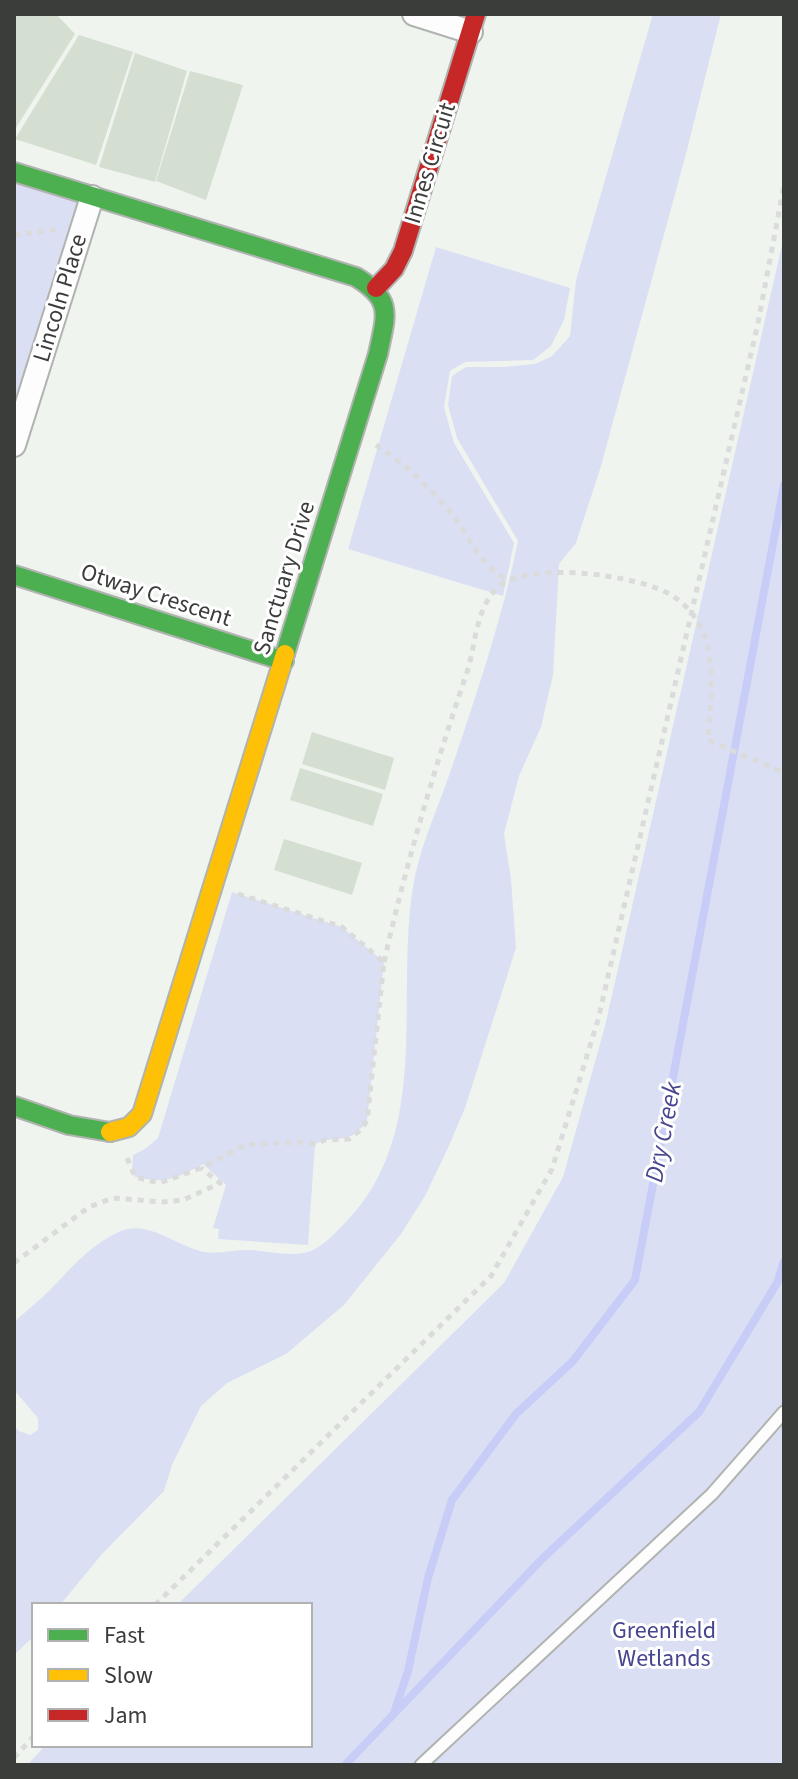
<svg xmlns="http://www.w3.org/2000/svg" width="798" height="1779" font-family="'Source Sans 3',sans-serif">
  <rect width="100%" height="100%" fill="#eff4ef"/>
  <!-- green -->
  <g fill="#dbdff4">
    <path d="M653 14H721L687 150 601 466 576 543 559 564 553 675 541 727 519 776 504 834 511 879 516 948 465 1108 448 1148 425 1196 401 1234 344 1305 286 1354 227 1383 201 1406 172 1465 164 1491 102 1554 60 1605H34V1636L14 1655V1426L19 1431 30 1435 38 1430V1418L14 1390V1322C26 1311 39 1301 50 1290 71 1268 90 1245 119 1232 148 1218 178 1248 205 1252 218 1254 233 1250 247 1250 268 1250 293 1259 313 1250 324 1245 336 1232 345 1223 436 1130 392 991 415 876 423 839 440 803 452 767 477 693 502 619 518 541L457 438 448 405 452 376 466 367H504L535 364 552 356 570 336 576 280Z"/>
    <polygon points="14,172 92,197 14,445"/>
    <polygon points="784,236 784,1765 27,1765 46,1745 310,1745 310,1605 177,1605 504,1283 563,1177 605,1026"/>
    <polygon points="436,247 570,288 564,320 551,346 533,360 465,362 450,371 444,407 454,443 514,543 503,596 348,549"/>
    <path d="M232 892 342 927 384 962 367 1121C348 1147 340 1133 315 1144L308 1245 218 1239 219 1229 213 1228 226 1185 203 1164C175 1179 167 1184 135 1177L132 1170 133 1155 145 1149 158 1138Z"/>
  </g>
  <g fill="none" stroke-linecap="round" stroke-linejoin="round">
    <!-- stream -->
    <g stroke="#c8cdf7" stroke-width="8">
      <polyline points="394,1713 408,1671 428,1578 452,1500 516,1414 573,1361 635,1280 784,485"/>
      <polyline points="345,1765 543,1558 699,1412 777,1283 784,1261"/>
    </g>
  </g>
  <!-- building -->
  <g fill="#d4dfd2">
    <polygon points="14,14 56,14 75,34 14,131"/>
    <polygon points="79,35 133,52 96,165 15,139"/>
    <polygon points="135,53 187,71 155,182 99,167"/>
    <polygon points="190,71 243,85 206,200 156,181"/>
    <polygon points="312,732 394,758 385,790 302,764"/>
    <polygon points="300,768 383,794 373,826 290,800"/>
    <polygon points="284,839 362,863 352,895 274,870"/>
  </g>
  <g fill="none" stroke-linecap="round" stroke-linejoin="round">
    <!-- lane casing -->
    <g stroke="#b0b3b0" stroke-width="15">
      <polyline id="lane" points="421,1765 712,1494 784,1412"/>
    </g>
    <!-- street casing -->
    <g stroke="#b0b3b0" stroke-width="26">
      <g id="street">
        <polyline points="414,14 471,32"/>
        <polyline points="14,445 92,197"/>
      </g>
    </g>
    <!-- fast casing -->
    <g stroke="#b0b3b0" stroke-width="22">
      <g id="fast">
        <path d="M14 172 356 277C394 300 386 315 378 354L285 654"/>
        <polyline points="14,575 284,661"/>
        <polyline points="14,1106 69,1125 110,1132"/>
      </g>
    </g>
    <!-- slow casing -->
    <g stroke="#b0b3b0" stroke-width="22">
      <polyline id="slow" points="110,1132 129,1127 142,1114 285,654"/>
    </g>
    <!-- jam casing -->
    <g stroke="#b0b3b0" stroke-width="22">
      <polyline id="jam" points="376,288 394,269 403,251 476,14"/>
    </g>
    <!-- path -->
    <g stroke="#dadbda" stroke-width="5" stroke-dasharray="6 6" stroke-linecap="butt">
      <polyline points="14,235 60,229"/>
      <path d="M376 445C405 464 429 487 451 513 469 535 482 569 508 580"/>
      <path d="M384 962C406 864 434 770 466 675 476 647 474 613 496 589 523 559 639 575 671 595 683 602 694 614 700 626 717 655 710 707 708 740L784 773"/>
      <polyline points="127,1158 135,1177 159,1183 201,1168 245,1145 299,1142 315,1144 325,1140 349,1139 359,1131 367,1121 384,962 342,927 238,894"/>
      <polyline points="14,1263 89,1207 113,1198 163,1202 183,1200 220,1183 201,1168"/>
      <polyline points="155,1605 491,1276 552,1169 598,1020 758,323 784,185"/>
      <polyline points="14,1758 34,1736"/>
    </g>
    <!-- lane -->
    <use href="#lane" stroke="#fdfdfd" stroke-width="11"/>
    <!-- street -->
    <use href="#street" stroke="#fdfdfd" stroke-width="22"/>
    <!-- fast -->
    <use href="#fast" stroke="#4caf50" stroke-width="18"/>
    <!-- slow -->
    <use href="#slow" stroke="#ffc107" stroke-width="18"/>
    <!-- jam -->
    <use href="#jam" stroke="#c62828" stroke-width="18"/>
  </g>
  <g text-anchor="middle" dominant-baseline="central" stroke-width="6" stroke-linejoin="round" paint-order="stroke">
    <!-- street labels -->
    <g font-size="24" fill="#3b3d3b" stroke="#fff">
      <text transform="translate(430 163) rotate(-73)">Innes Circuit</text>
      <text transform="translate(60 298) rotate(-73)">Lincoln Place</text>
      <text transform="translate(284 578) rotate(-73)">Sanctuary Drive</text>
      <text transform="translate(156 595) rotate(18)">Otway Crescent</text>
    </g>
    <!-- park labels -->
    <g font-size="24" fill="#46458e" stroke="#fff">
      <text x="664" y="1630">Greenfield<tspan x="664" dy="28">Wetlands</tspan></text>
    </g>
    <!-- water labels -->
    <g font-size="26" font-style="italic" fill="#484790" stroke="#fff">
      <text transform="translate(663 1132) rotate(-79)">Dry Creek</text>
    </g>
  </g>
  <!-- border -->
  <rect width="798" height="1779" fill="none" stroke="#3b3d3b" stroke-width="32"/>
  <!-- legend -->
  <rect x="32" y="1603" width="280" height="144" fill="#ffffff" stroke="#b1b1b1" stroke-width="2"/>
  <rect x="48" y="1629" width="40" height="12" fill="#4caf50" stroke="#b1b1b1" stroke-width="2"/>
  <text x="104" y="1643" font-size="24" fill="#3b3d3b">Fast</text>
  <rect x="48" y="1669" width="40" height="12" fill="#ffc107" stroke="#b1b1b1" stroke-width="2"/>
  <text x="104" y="1683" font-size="24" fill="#3b3d3b">Slow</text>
  <rect x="48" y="1709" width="40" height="12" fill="#c62828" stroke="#b1b1b1" stroke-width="2"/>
  <text x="104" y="1723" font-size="24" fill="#3b3d3b">Jam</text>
</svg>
